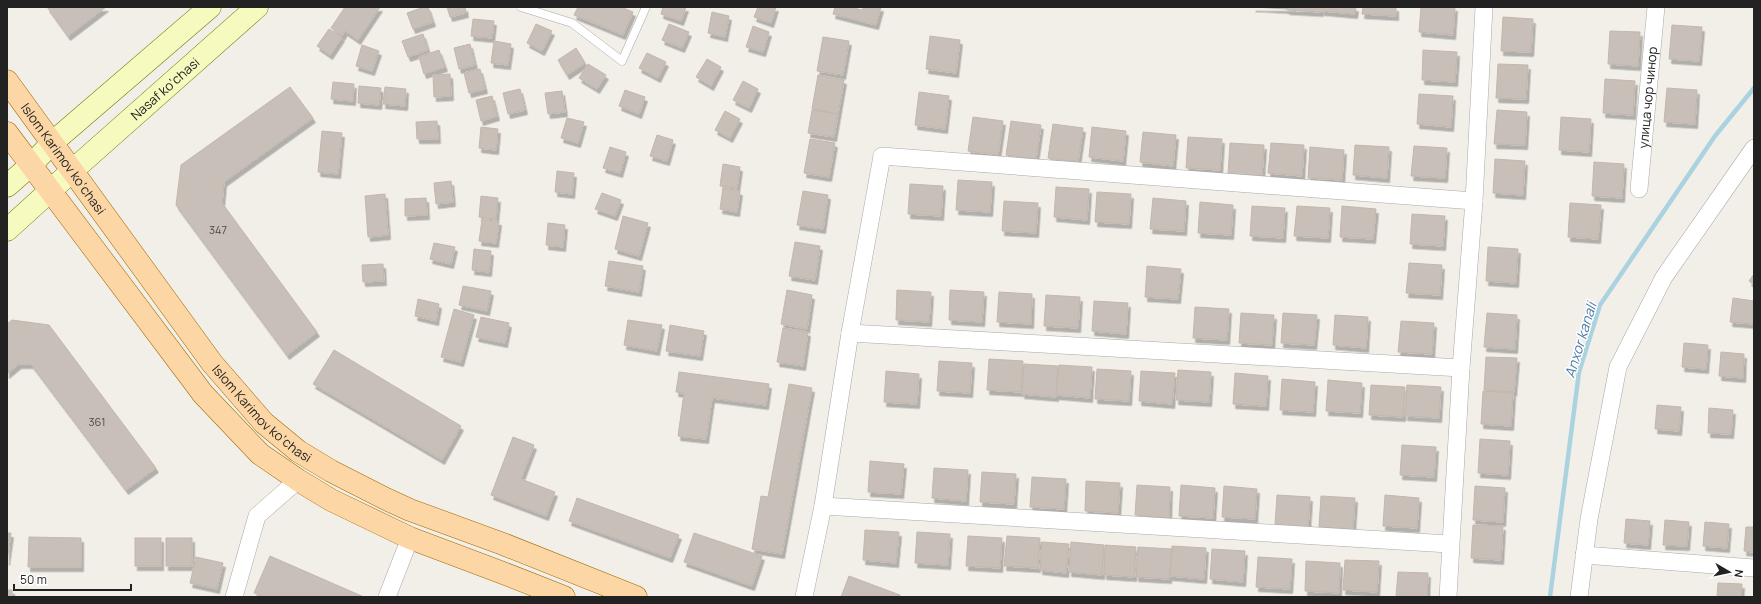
<svg xmlns="http://www.w3.org/2000/svg" width="1761" height="604" font-family="Manrope,sans-serif">
  <defs>
    <filter id="shadow"><feDropShadow dx="2.5" dy="4.5" stdDeviation="0" flood-color="#0004"/></filter>
  </defs>
  <rect width="100%" height="100%" fill="#f2efe9"/>
  <g fill="none" stroke-linecap="round" stroke-linejoin="round">
    <!-- stream -->
    <polyline stroke="#aad3df" stroke-width="4.5" points="1550,597 1579,372 1600,305 1715,136 1754,88"/>
  </g>
  <!-- building -->
  <g fill="#c7bfb8" stroke="#c4b6ab" filter="url(#shadow)">
    <polygon points="47,7 106,7 68,36"/>
    <polygon points="345,7 380,7 358,40 345,31 342,36 331,28"/>
    <polygon points="424,7 428,7 433,22 413,29 407,13"/>
    <polygon points="447,7 465,7 466,13 450,17"/>
    <polygon points="578,7 621,7 633,12 623,35 574,15"/>
    <polygon points="663,7 686,7 681,21 661,14"/>
    <polygon points="758,7 776,7 771,23 754,17"/>
    <polygon points="835,7 851,7 861,10 866,7 881,7 876,25 833,14"/>
    <polygon points="1253,7 1287,7 1287,9"/>
    <polygon points="1287,7 1321,7 1321,12 1287,10"/>
    <polygon points="1322,7 1356,7 1355,14 1322,11"/>
    <polygon points="1363,7 1396,7 1396,16 1362,14"/>
    <polygon points="1421,7 1455,7 1453,35 1419,32"/>
    <polygon points="712,12 729,16 725,37 708,33"/>
    <polygon points="1503,17 1533,19 1531,52 1501,51"/>
    <polygon points="473,19 494,21 492,38 471,36"/>
    <polygon points="536,24 552,31 542,51 527,43"/>
    <polygon points="669,24 689,32 682,48 662,40"/>
    <polygon points="1672,25 1702,27 1699,61 1669,59"/>
    <polygon points="753,26 769,32 763,52 746,47"/>
    <polygon points="329,29 342,37 330,55 317,46"/>
    <polygon points="1610,31 1640,32 1638,66 1608,64"/>
    <polygon points="423,34 428,50 408,57 402,41"/>
    <polygon points="930,36 960,40 956,73 926,69"/>
    <polygon points="823,37 849,41 843,75 817,71"/>
    <polygon points="494,41 511,44 508,65 491,63"/>
    <polygon points="470,44 475,65 459,69 454,48"/>
    <polygon points="362,45 379,51 372,71 356,66"/>
    <polygon points="576,48 585,63 567,75 558,60"/>
    <polygon points="439,50 445,67 424,74 419,57"/>
    <polygon points="1423,50 1457,52 1455,82 1422,80"/>
    <polygon points="647,53 666,62 658,78 639,68"/>
    <polygon points="707,59 721,67 711,86 696,77"/>
    <polygon points="588,64 606,75 597,89 579,78"/>
    <polygon points="1498,64 1528,65 1526,99 1496,98"/>
    <polygon points="480,69 485,89 469,93 464,73"/>
    <polygon points="450,74 451,96 434,97 433,75"/>
    <polygon points="818,75 844,80 838,114 812,109"/>
    <polygon points="1605,79 1635,81 1633,115 1603,113"/>
    <polygon points="743,81 758,89 749,108 733,100"/>
    <polygon points="333,82 354,84 353,101 331,99"/>
    <polygon points="359,86 381,88 379,105 358,103"/>
    <polygon points="290,87 313,118 224,182 222,203 317,332 287,355 176,205 181,165"/>
    <polygon points="385,87 406,89 405,106 383,104"/>
    <polygon points="1667,88 1697,90 1695,124 1664,122"/>
    <polygon points="520,89 525,110 508,114 503,93"/>
    <polygon points="625,90 645,97 639,114 619,106"/>
    <polygon points="562,91 565,112 548,114 545,93"/>
    <polygon points="919,92 949,96 945,129 915,125"/>
    <polygon points="1419,94 1453,96 1451,127 1417,124"/>
    <polygon points="492,96 497,116 481,121 476,100"/>
    <polygon points="812,110 838,114 834,137 808,133"/>
    <polygon points="1497,110 1527,112 1525,145 1494,144"/>
    <polygon points="725,111 740,119 730,138 715,130"/>
    <polygon points="973,117 1003,121 998,155 968,151"/>
    <polygon points="1561,117 1591,119 1589,152 1559,150"/>
    <polygon points="567,118 584,122 578,143 561,138"/>
    <polygon points="437,121 438,139 417,139 416,122"/>
    <polygon points="1011,121 1041,125 1036,159 1006,155"/>
    <polygon points="1053,124 1083,128 1078,162 1048,158"/>
    <polygon points="481,127 498,129 496,150 479,148"/>
    <polygon points="1092,127 1126,131 1123,161 1089,157"/>
    <polygon points="322,131 342,133 338,174 318,172"/>
    <polygon points="1143,132 1176,135 1173,166 1140,162"/>
    <polygon points="657,135 673,140 667,161 650,156"/>
    <polygon points="1188,137 1222,139 1220,170 1186,168"/>
    <polygon points="810,139 835,143 829,177 804,173"/>
    <polygon points="1230,143 1264,145 1262,176 1228,174"/>
    <polygon points="1271,143 1304,145 1302,176 1268,173"/>
    <polygon points="1355,145 1389,147 1387,178 1353,175"/>
    <polygon points="1414,146 1447,148 1445,178 1411,176"/>
    <polygon points="610,147 626,152 620,173 603,168"/>
    <polygon points="1310,147 1344,150 1342,180 1308,178"/>
    <polygon points="1495,159 1525,161 1523,195 1493,193"/>
    <polygon points="1594,162 1624,164 1622,198 1592,196"/>
    <polygon points="723,164 740,167 737,188 720,186"/>
    <polygon points="557,171 574,173 572,194 555,192"/>
    <polygon points="958,180 992,182 990,212 956,210"/>
    <polygon points="451,181 453,202 436,204 434,183"/>
    <polygon points="910,184 943,186 941,216 908,214"/>
    <polygon points="1056,187 1089,189 1087,220 1054,217"/>
    <polygon points="723,188 740,191 737,212 720,209"/>
    <polygon points="803,191 828,195 823,229 797,225"/>
    <polygon points="1097,192 1131,194 1129,224 1095,222"/>
    <polygon points="602,193 621,200 615,216 595,209"/>
    <polygon points="385,194 388,235 368,237 365,196"/>
    <polygon points="481,196 498,198 496,219 479,217"/>
    <polygon points="426,198 427,215 405,216 405,199"/>
    <polygon points="1153,198 1186,201 1184,231 1150,229"/>
    <polygon points="1004,201 1038,203 1036,233 1002,231"/>
    <polygon points="1200,202 1233,205 1231,235 1198,233"/>
    <polygon points="1570,203 1601,205 1598,239 1568,237"/>
    <polygon points="1252,206 1285,208 1283,238 1250,236"/>
    <polygon points="1297,206 1330,208 1328,238 1294,236"/>
    <polygon points="1342,206 1376,209 1373,239 1340,237"/>
    <polygon points="1412,214 1445,216 1443,246 1410,244"/>
    <polygon points="623,216 648,223 639,256 615,249"/>
    <polygon points="482,220 499,221 496,243 479,241"/>
    <polygon points="548,223 565,225 563,247 546,245"/>
    <polygon points="795,242 820,246 815,280 789,276"/>
    <polygon points="434,243 455,247 451,264 430,259"/>
    <polygon points="1488,247 1518,249 1516,283 1486,281"/>
    <polygon points="474,249 491,251 489,272 472,270"/>
    <polygon points="609,261 643,266 639,292 605,286"/>
    <polygon points="1409,263 1442,265 1440,295 1406,293"/>
    <polygon points="383,264 384,281 363,282 362,265"/>
    <polygon points="1147,266 1181,269 1178,299 1145,297"/>
    <polygon points="1754,274 1754,285 1749,281"/>
    <polygon points="463,286 491,291 487,311 459,305"/>
    <polygon points="787,290 812,295 807,329 781,324"/>
    <polygon points="897,290 931,292 929,322 896,320"/>
    <polygon points="950,290 984,292 982,322 949,320"/>
    <polygon points="999,292 1032,294 1031,324 997,322"/>
    <polygon points="1046,295 1080,297 1078,328 1044,326"/>
    <polygon points="1733,298 1754,301 1754,324 1730,322"/>
    <polygon points="418,299 439,304 436,321 415,316"/>
    <polygon points="1094,301 1128,303 1126,334 1092,331"/>
    <polygon points="1195,307 1229,309 1227,340 1193,338"/>
    <polygon points="454,309 474,315 461,362 441,357"/>
    <polygon points="1241,313 1274,315 1272,345 1239,343"/>
    <polygon points="1283,313 1317,315 1314,345 1281,343"/>
    <polygon points="1487,313 1517,315 1515,349 1484,347"/>
    <polygon points="1335,315 1368,317 1366,348 1333,345"/>
    <polygon points="481,317 509,323 505,343 476,337"/>
    <polygon points="12,320 49,325 156,468 126,490 31,364 19,364 7,374 7,324"/>
    <polygon points="628,320 662,325 657,351 624,345"/>
    <polygon points="1401,321 1434,323 1432,354 1398,352"/>
    <polygon points="670,325 704,331 700,356 666,351"/>
    <polygon points="783,328 808,332 803,366 777,362"/>
    <polygon points="1684,343 1708,345 1706,369 1682,367"/>
    <polygon points="334,350 461,426 442,460 313,384"/>
    <polygon points="1721,352 1744,354 1743,378 1719,376"/>
    <polygon points="1486,357 1517,358 1514,392 1484,390"/>
    <polygon points="989,359 1023,361 1021,392 987,390"/>
    <polygon points="939,361 972,363 970,393 937,391"/>
    <polygon points="1024,364 1058,366 1056,397 1022,394"/>
    <polygon points="1059,365 1092,367 1090,398 1056,395"/>
    <polygon points="1097,369 1131,371 1129,401 1095,399"/>
    <polygon points="1178,370 1211,372 1209,402 1176,400"/>
    <polygon points="886,371 919,374 917,404 884,402"/>
    <polygon points="1141,371 1175,373 1172,404 1139,401"/>
    <polygon points="679,372 769,384 766,405 712,398 706,439 678,436 684,393 676,392"/>
    <polygon points="1235,373 1268,376 1266,406 1233,404"/>
    <polygon points="1282,379 1315,382 1313,412 1280,410"/>
    <polygon points="1328,380 1362,383 1360,413 1326,411"/>
    <polygon points="789,384 812,388 782,554 752,549 761,496 768,497"/>
    <polygon points="1371,385 1405,387 1403,417 1369,415"/>
    <polygon points="1407,385 1441,387 1439,418 1405,416"/>
    <polygon points="1483,391 1513,393 1511,426 1481,424"/>
    <polygon points="1657,405 1681,407 1679,431 1655,429"/>
    <polygon points="1709,408 1733,410 1731,434 1708,433"/>
    <polygon points="513,437 534,445 521,479 555,492 546,516 491,495"/>
    <polygon points="1480,439 1510,441 1508,475 1478,473"/>
    <polygon points="1402,445 1436,447 1434,477 1400,475"/>
    <polygon points="870,461 904,464 901,494 868,492"/>
    <polygon points="934,468 968,470 966,501 932,498"/>
    <polygon points="982,472 1016,474 1014,504 980,502"/>
    <polygon points="1032,477 1066,479 1064,509 1030,507"/>
    <polygon points="1086,481 1120,483 1118,513 1085,511"/>
    <polygon points="1137,485 1170,487 1169,518 1135,515"/>
    <polygon points="1181,485 1215,488 1213,518 1179,516"/>
    <polygon points="1224,486 1257,489 1255,519 1222,517"/>
    <polygon points="1475,486 1505,488 1503,522 1473,520"/>
    <polygon points="1277,495 1310,497 1308,528 1275,525"/>
    <polygon points="1385,495 1419,498 1417,528 1383,526"/>
    <polygon points="1321,496 1355,498 1353,529 1319,527"/>
    <polygon points="577,498 679,535 670,558 569,521"/>
    <polygon points="1626,519 1650,521 1648,545 1624,543"/>
    <polygon points="1665,520 1689,522 1687,546 1663,545"/>
    <polygon points="1705,522 1729,524 1727,548 1703,546"/>
    <polygon points="1473,525 1503,526 1501,560 1471,558"/>
    <polygon points="1746,527 1754,527 1754,552 1744,551"/>
    <polygon points="865,530 899,532 896,563 863,560"/>
    <polygon points="917,532 950,534 948,565 915,563"/>
    <polygon points="7,533 11,533 7,561"/>
    <polygon points="694,533 762,556 752,586 684,562"/>
    <polygon points="968,536 1002,538 1000,568 966,566"/>
    <polygon points="1007,536 1040,538 1038,568 1004,566"/>
    <polygon points="29,537 81,538 81,567 28,567"/>
    <rect x="135" y="538" width="26" height="28"/>
    <rect x="166" y="538" width="26" height="28"/>
    <polygon points="1042,542 1069,544 1066,573 1040,570"/>
    <polygon points="1071,542 1104,545 1102,575 1069,572"/>
    <polygon points="1105,545 1136,547 1134,577 1104,575"/>
    <polygon points="1172,546 1206,548 1204,579 1170,576"/>
    <polygon points="1138,547 1172,549 1169,579 1136,577"/>
    <polygon points="1212,549 1245,551 1243,582 1210,579"/>
    <polygon points="270,556 364,597 264,597 254,593"/>
    <polygon points="196,557 223,563 217,589 190,583"/>
    <polygon points="1258,557 1292,559 1290,589 1256,587"/>
    <polygon points="1345,560 1379,561 1377,592 1343,590"/>
    <polygon points="1306,561 1340,563 1339,593 1305,591"/>
    <polygon points="1398,572 1428,573 1427,597 1396,597"/>
    <polygon points="849,576 900,595 900,597 841,597"/>
    <polygon points="1718,583 1742,584 1741,597 1717,597"/>
    <rect x="7" y="590" width="5" height="7"/>
  </g>
  <g fill="none" stroke-linecap="round" stroke-linejoin="round">
    <!-- lane casing -->
    <g stroke="#a9a9a9" stroke-width="9">
      <polyline id="lane" points="521,7 572,23 622,61 646,7"/>
    </g>
    <!-- street casing -->
    <g stroke="#a9a9a9" stroke-width="18">
      <g id="street">
        <path id="s1" d="M1639 189 1656 7"/>
        <polyline points="850,333 1461,368"/>
        <polyline points="823,506 1449,544"/>
        <polyline points="1584,555 1754,568"/>
        <polyline points="234,597 257,516 298,480"/>
        <polyline points="387,597 410,538"/>
        <polyline points="804,597 823,506 850,333 882,156 1474,201"/>
        <polyline points="1448,597 1461,368 1474,201 1484,7"/>
        <polyline points="1579,597 1589,519 1618,367 1664,277 1754,148"/>
      </g>
    </g>
    <!-- secondary casing -->
    <g stroke="#707d05" stroke-width="23">
      <g id="secondary">
        <polyline points="7,186 31,165 53,142 210,7"/>
        <path id="s2" d="M7 230 73 170 257 7"/>
      </g>
    </g>
    <!-- primary casing -->
    <g stroke="#a06b00" stroke-width="23">
      <g id="primary">
        <path id="s3" d="M7 81 212 363 264 423 298 451 331 471 386 499 410 510 503 544 636 597"/>
        <polyline points="7,133 203,394 260,454 298,480 331,500 410,538 503,573 564,597"/>
      </g>
    </g>
    <!-- lane -->
    <use href="#lane" stroke="#fff" stroke-width="8"/>
    <!-- street -->
    <use href="#street" stroke="#fff" stroke-width="17"/>
    <!-- secondary -->
    <use href="#secondary" stroke="#f7fabf" stroke-width="22"/>
    <!-- primary -->
    <use href="#primary" stroke="#fcd6a4" stroke-width="22"/>
  </g>
  <g text-anchor="middle" dominant-baseline="central" stroke-width="3" stroke-linejoin="round" paint-order="stroke">
    <!-- number labels -->
    <g font-size="11" fill="#4b4948">
      <text x="218" y="229">347</text>
      <text x="97" y="421">361</text>
    </g>
    <!-- street labels -->
    <g font-size="13" fill="#222" stroke="#fff">
      <text stroke="none"><textPath href="#s2" startOffset="212">Nasaf ko‘chasi</textPath></text>
      <text stroke="none"><textPath href="#s1" startOffset="92">улица чор чинор</textPath></text>
      <text stroke="none"><textPath href="#s3" startOffset="96">Islom Karimov ko‘chasi</textPath></text>
      <text stroke="none"><textPath href="#s3" startOffset="420">Islom Karimov ko‘chasi</textPath></text>
    </g>
    <!-- water labels -->
    <g font-size="14" font-style="italic" fill="#4a7aab" stroke="#fff">
      <text transform="translate(1580 340) rotate(-73)">Anxor kanali</text>
    </g>
  </g>
  <!-- border -->
  <rect width="1761" height="604" fill="none" stroke="#222222" stroke-width="16"/>
  <!-- north arrow -->
  <g transform="translate(1729 572) rotate(99)" stroke="#ffffff" stroke-width="3" paint-order="stroke">
  <path d="M0-3L7 15L0 10L-7 15Z" fill="#222222"/>
  <text y="-6" font-size="11" font-weight="bold" text-anchor="middle" fill="#222222">N</text>
  </g>
  <!-- scale -->
  <path d="M14 584v6h117v-6" fill="none" stroke="#222222" stroke-width="2"/>
  <text x="20" y="584" font-size="12" fill="#222222" stroke="#ffffff" stroke-width="3" paint-order="stroke">50 m</text>
</svg>
